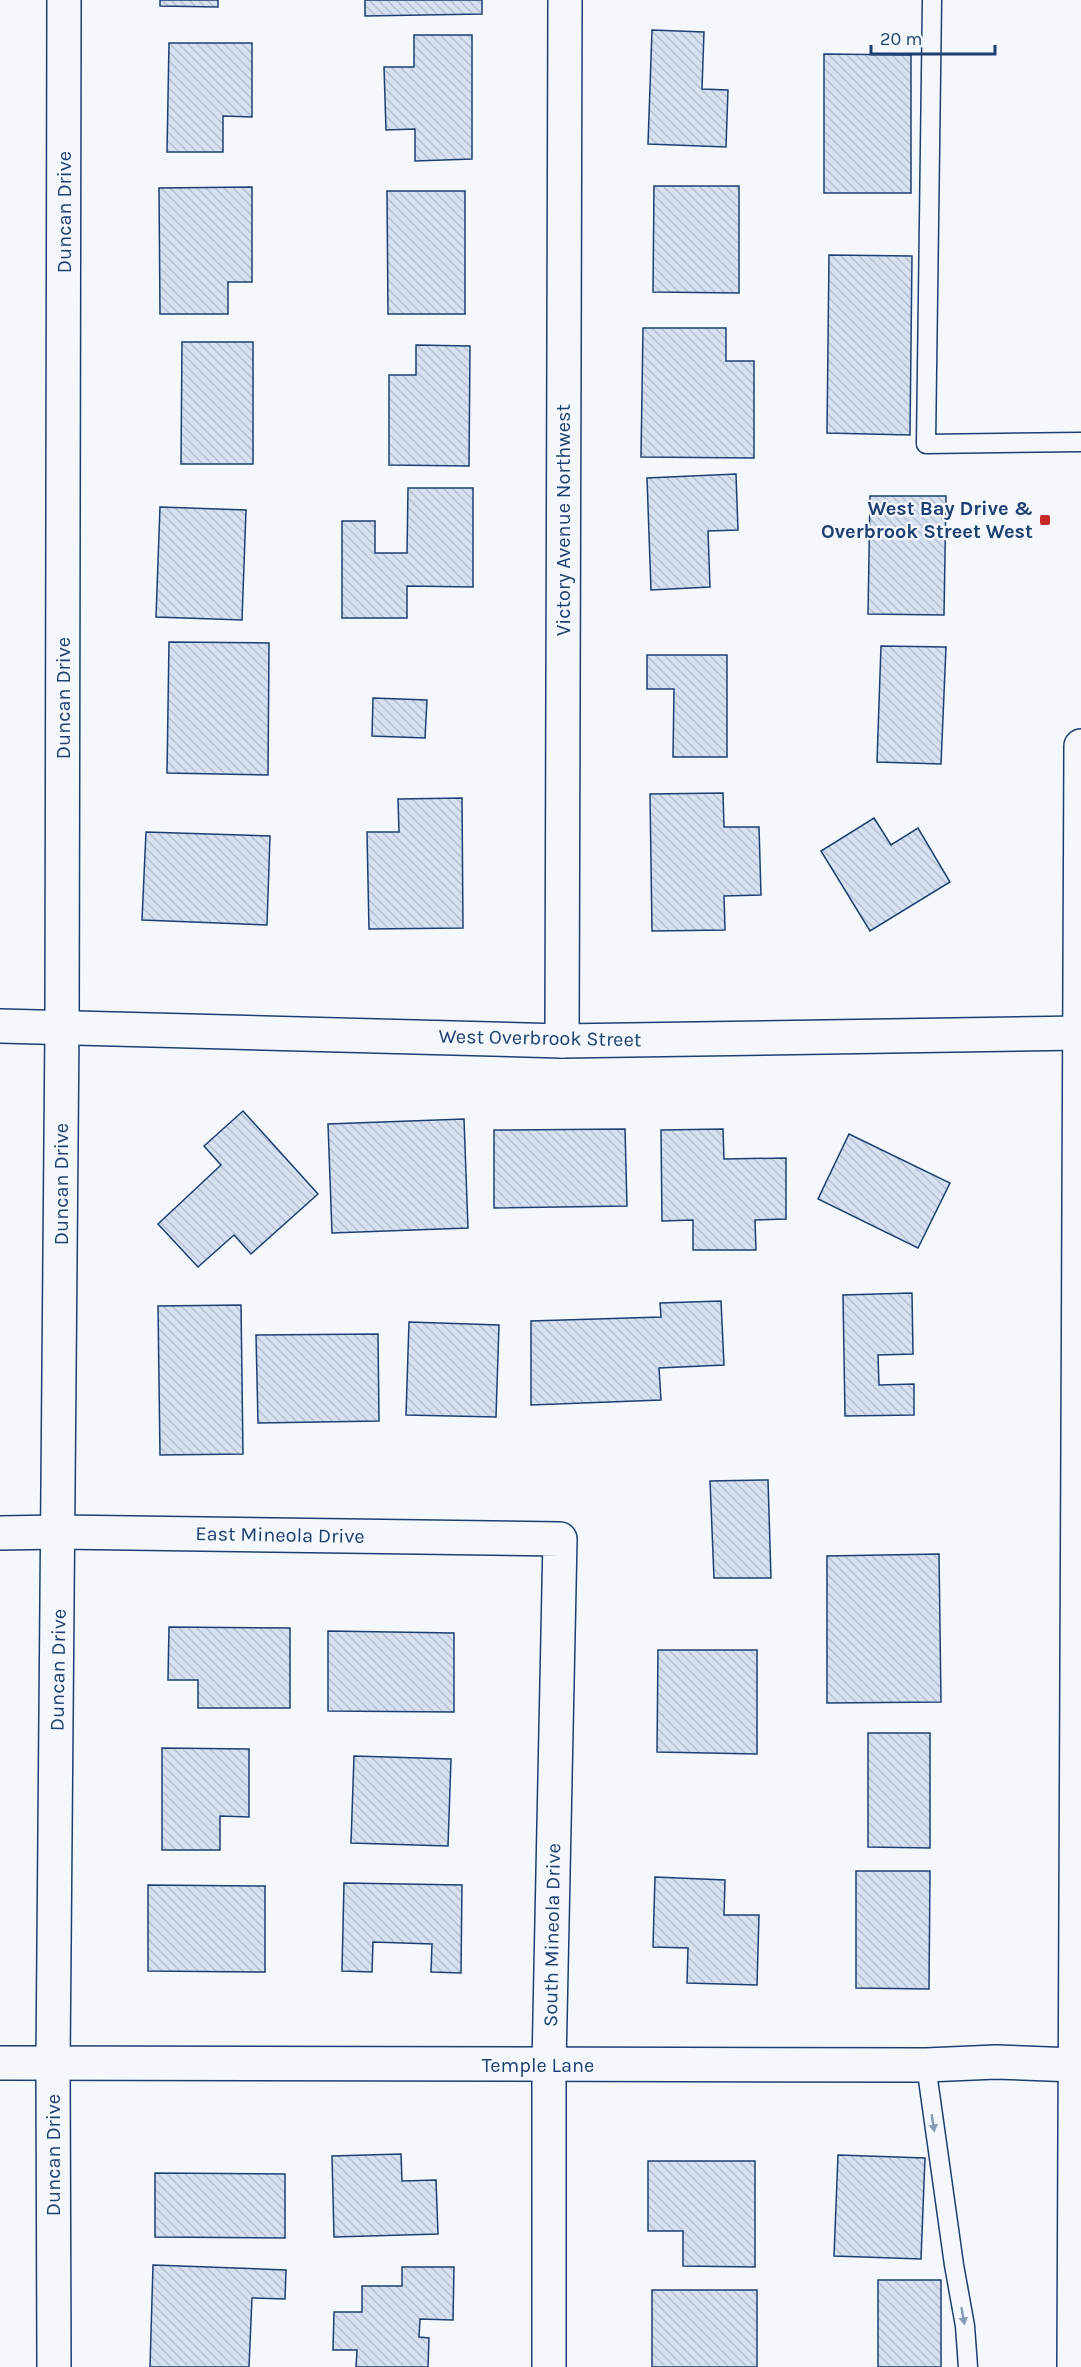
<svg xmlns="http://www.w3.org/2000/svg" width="1081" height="2367" font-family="Karla,sans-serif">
  <defs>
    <pattern id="building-back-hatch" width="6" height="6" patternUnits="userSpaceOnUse" patternTransform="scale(1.5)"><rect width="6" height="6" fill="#d5e0f0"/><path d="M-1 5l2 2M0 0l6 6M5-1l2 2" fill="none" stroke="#b6c1d1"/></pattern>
  </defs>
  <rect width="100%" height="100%" fill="#f4f7fb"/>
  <!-- building -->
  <g fill="url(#building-back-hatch)" stroke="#1d3f73" stroke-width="1.5">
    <polygon points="160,0 218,0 218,7 160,6"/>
    <polygon points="365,0 482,0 482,14 365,16"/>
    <polygon points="652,30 704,32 702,89 728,90 726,147 648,144"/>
    <polygon points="414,35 472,35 472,159 415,161 415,129 386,130 384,67 414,67"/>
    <polygon points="169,43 252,43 252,117 223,116 223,152 167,152"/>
    <polygon points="824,54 911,55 911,193 824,193"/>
    <polygon points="654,186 739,186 739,293 653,292"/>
    <polygon points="252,187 252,282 228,282 228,314 160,314 159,188"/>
    <polygon points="387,191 465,191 465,314 388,314"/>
    <polygon points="829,255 912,256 910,435 827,433"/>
    <polygon points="643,328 726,328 726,361 754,361 754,458 641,457"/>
    <polygon points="182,342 253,342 253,464 181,464"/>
    <polygon points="416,345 470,346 469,466 389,465 389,375 416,375"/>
    <polygon points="736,474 738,530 708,531 710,587 651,590 647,478"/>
    <polygon points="408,488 473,488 473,587 407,586 407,618 342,618 342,521 375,521 375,553 407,553"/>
    <polygon points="870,496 946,496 944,615 868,614"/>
    <polygon points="160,507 246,510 242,620 156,617"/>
    <polygon points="169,642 269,643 268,775 167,773"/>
    <polygon points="881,646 946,647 941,764 877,762"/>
    <polygon points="647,655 727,655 727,757 673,757 674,689 647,689"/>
    <polygon points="373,698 427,700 425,738 372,736"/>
    <polygon points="723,793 724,827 759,827 761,895 724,896 725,930 652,931 650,794"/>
    <polygon points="462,798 463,928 369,929 367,832 399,832 398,799"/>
    <polygon points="874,818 891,845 918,828 950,882 870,931 821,851"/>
    <polygon points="146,832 270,836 267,925 142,920"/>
    <polygon points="243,1111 318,1194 251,1254 234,1235 198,1267 158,1224 221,1165 204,1146"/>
    <polygon points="464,1119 468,1228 332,1233 328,1124"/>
    <polygon points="625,1129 627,1206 494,1208 494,1130"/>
    <polygon points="723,1129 724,1159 786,1158 786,1219 755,1220 756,1250 693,1250 693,1220 662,1221 661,1130"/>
    <polygon points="849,1134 950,1183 918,1248 818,1199"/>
    <polygon points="912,1293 913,1354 878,1355 879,1385 914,1384 914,1415 845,1416 843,1295"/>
    <polygon points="721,1301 724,1365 659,1368 661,1400 531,1405 531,1321 661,1317 660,1303"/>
    <polygon points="241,1305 243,1454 160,1455 158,1306"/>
    <polygon points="409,1322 499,1325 496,1417 406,1415"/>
    <polygon points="378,1334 379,1421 258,1423 256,1335"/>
    <polygon points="768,1480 771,1578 714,1578 710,1481"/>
    <polygon points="939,1554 941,1702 827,1703 827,1556"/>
    <polygon points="169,1627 290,1628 290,1708 198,1708 198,1680 168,1680"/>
    <polygon points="328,1631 454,1633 454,1712 328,1711"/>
    <polygon points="658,1650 757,1650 757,1754 657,1752"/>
    <polygon points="868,1733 930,1733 930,1848 868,1847"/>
    <polygon points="162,1748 249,1749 249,1817 220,1816 220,1850 162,1850"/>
    <polygon points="354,1756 451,1759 448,1846 351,1843"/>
    <polygon points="856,1871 930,1871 929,1989 856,1988"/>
    <polygon points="655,1877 725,1880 724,1915 759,1915 757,1985 687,1983 688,1948 653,1947"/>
    <polygon points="344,1883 462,1885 461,1973 431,1972 432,1944 373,1942 372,1972 342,1971"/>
    <polygon points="148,1885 265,1886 265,1972 148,1971"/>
    <polygon points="401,2154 402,2181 436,2180 438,2234 334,2237 332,2156"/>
    <polygon points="838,2155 925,2158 921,2259 834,2256"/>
    <polygon points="648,2161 755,2161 755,2267 683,2266 683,2231 648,2231"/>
    <polygon points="155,2173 285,2174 285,2238 155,2237"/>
    <polygon points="153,2265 286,2270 285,2299 252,2298 249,2367 150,2367"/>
    <polygon points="402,2267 454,2267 453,2320 420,2319 419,2337 429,2338 428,2367 356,2367 357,2350 333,2350 334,2312 362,2312 362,2286 402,2286"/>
    <rect x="878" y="2280" width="63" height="87"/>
    <rect x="652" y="2290" width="105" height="77"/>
  </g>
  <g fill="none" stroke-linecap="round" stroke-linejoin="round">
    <!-- service casing -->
    <g stroke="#1d3f73" stroke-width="21">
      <g id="service">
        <polyline points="932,0 926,444 1081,442"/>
        <polyline points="926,2065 954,2265 965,2326 968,2367"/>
      </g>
    </g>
    <!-- minor casing -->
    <g stroke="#1d3f73" stroke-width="36">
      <g id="minor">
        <polyline points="0,1026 562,1041 1080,1033"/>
        <polyline points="562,1041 565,0"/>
        <polyline points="0,1533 59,1532 560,1539 549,2065 549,2367"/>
        <polyline points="0,2063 926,2065 996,2062 1075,2065"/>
        <polyline points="54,2367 53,2062 62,1027 64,0"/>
      </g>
    </g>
    <!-- primary casing -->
    <g stroke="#1d3f73" stroke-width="36">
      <polyline id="primary" points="1074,2367 1081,746"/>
    </g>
    <!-- service -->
    <use href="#service" stroke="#f4f7fb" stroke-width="18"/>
    <!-- minor -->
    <use href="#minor" stroke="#f4f7fb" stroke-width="33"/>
    <!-- primary -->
    <use href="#primary" stroke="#f4f7fb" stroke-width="33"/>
  </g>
  <!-- one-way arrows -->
  <defs><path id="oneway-solid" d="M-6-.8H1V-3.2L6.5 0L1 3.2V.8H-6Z" transform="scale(1.5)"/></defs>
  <g fill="#889bb7">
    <use href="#oneway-solid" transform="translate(933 2123) rotate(81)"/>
    <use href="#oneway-solid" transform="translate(963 2316) rotate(80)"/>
  </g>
  <!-- markers -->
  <rect fill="#c62828" stroke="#f4f7fb" stroke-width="2" x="1039" y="514" width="12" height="12" rx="3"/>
  <g text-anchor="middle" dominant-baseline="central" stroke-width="4.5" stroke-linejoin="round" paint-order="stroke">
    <!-- street labels -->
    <g font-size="20" fill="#1d3f73" stroke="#f4f7fb">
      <text transform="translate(64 212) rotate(-90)">Duncan Drive</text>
      <text transform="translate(563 520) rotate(-90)">Victory Avenue Northwest</text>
      <text transform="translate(63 698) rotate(-90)">Duncan Drive</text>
      <text transform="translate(540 1038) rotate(1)">West Overbrook Street</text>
      <text transform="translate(61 1184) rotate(-90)">Duncan Drive</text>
      <text transform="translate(280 1535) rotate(1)">East Mineola Drive</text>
      <text transform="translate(58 1670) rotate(-89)">Duncan Drive</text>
      <text transform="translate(552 1935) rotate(-89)">South Mineola Drive</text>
      <text x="538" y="2065">Temple Lane</text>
      <text transform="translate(53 2155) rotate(-90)">Duncan Drive</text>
    </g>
    <!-- poi labels -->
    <g font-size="20" font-weight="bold" fill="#1d3f73" stroke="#f4f7fb" text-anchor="end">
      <text x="1033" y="508">West Bay Drive &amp;<tspan x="1033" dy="23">Overbrook Street West</tspan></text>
    </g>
  </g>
  <!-- scale -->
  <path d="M871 45v9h124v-9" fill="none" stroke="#1d3f73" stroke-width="3"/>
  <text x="880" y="45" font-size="18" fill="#1d3f73" stroke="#f4f7fb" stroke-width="4.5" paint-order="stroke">20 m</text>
</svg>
